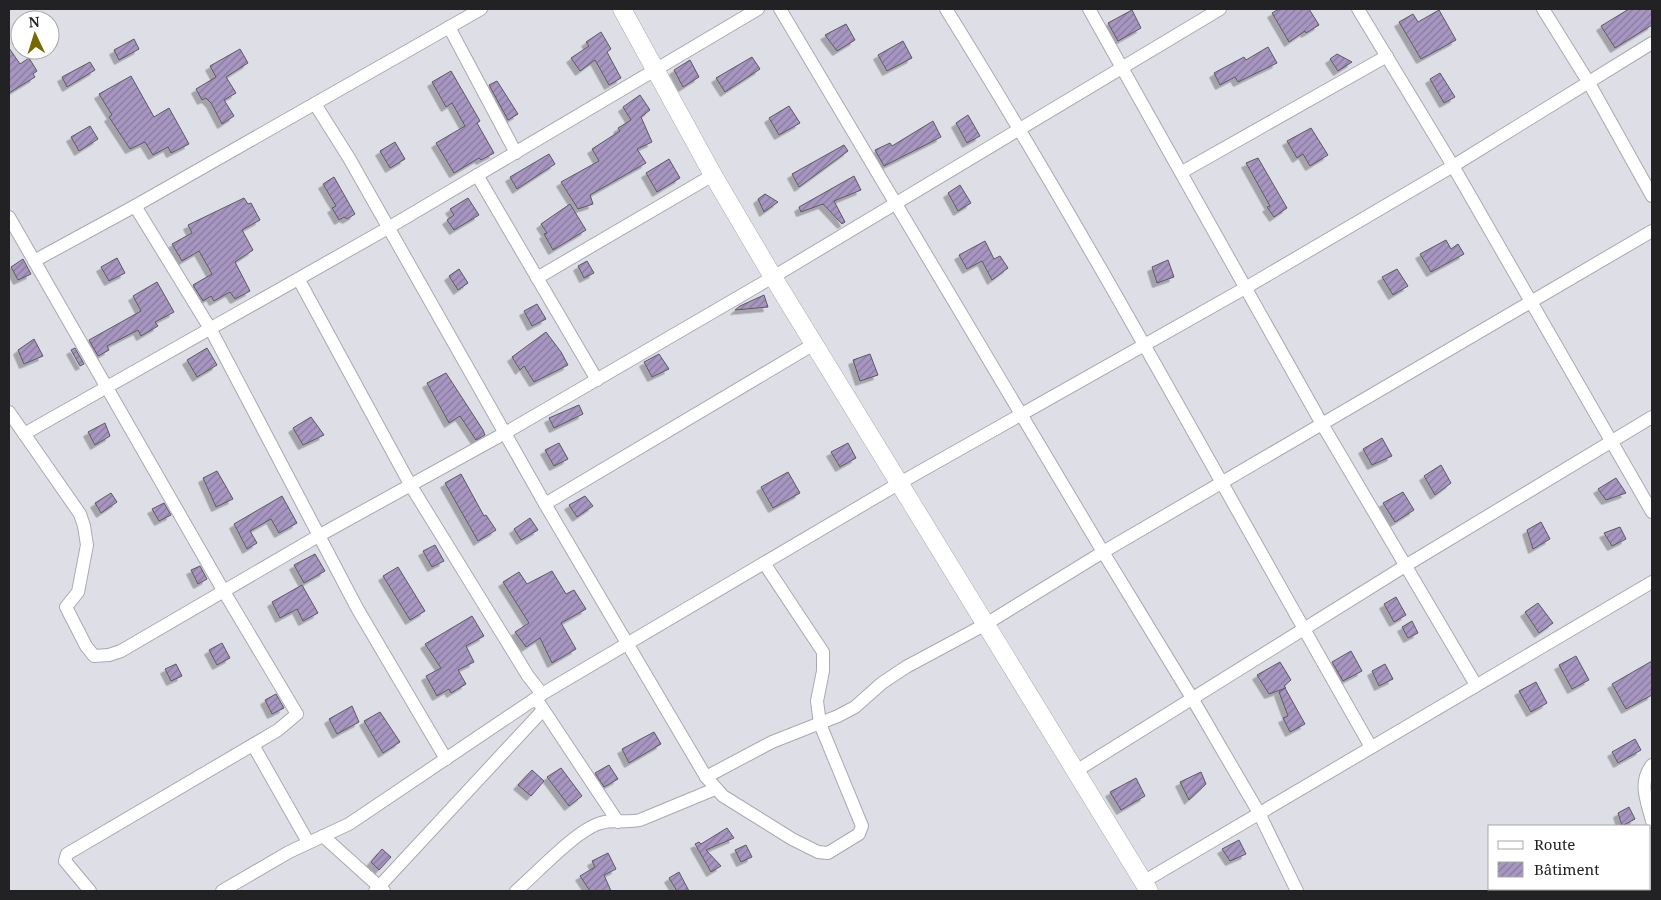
<svg xmlns="http://www.w3.org/2000/svg" width="1661" height="900" font-family="'Noto Serif',serif">
  <defs>
    <pattern id="building-hatch" width="6" height="6" patternUnits="userSpaceOnUse" patternTransform="scale(1.25)"><rect width="6" height="6" fill="#a796c1"/><path d="M-1 1l2-2M0 6l6-6M5 7l2-2" fill="none" stroke="#887a9d"/></pattern>
    <filter id="shadow"><feDropShadow dx="-4.5" dy="4.5" stdDeviation="0" flood-color="#0004"/></filter>
  </defs>
  <rect width="100%" height="100%" fill="#dedee6"/>
  <!-- building -->
  <g fill="url(#building-hatch)" stroke="#5c5960" filter="url(#shadow)">
    <polygon points="1279,9 1309,9 1319,25 1306,33 1305,31 1289,42 1272,13"/>
    <polygon points="1629,9 1652,9 1652,25 1615,48 1601,26"/>
    <polygon points="1132,10 1141,28 1118,41 1108,23"/>
    <polygon points="1439,10 1456,40 1421,59 1399,22 1413,14 1418,22"/>
    <polygon points="846,24 855,40 837,51 825,35"/>
    <polygon points="601,32 611,49 607,52 621,78 609,85 595,60 580,71 571,58 589,46 586,42"/>
    <polygon points="134,39 139,49 119,60 114,50"/>
    <polygon points="903,41 912,58 887,71 878,55"/>
    <polygon points="1268,47 1277,63 1238,82 1235,77 1220,85 1214,73 1244,57 1246,60"/>
    <polygon points="9,48 20,64 29,58 37,71 33,74 35,77 9,93"/>
    <polygon points="240,49 248,63 226,77 236,93 224,100 234,116 222,124 211,103 206,98 202,100 196,89 216,77 210,66"/>
    <polygon points="1337,54 1352,62 1338,71 1330,59"/>
    <polygon points="752,57 760,69 725,92 716,78"/>
    <polygon points="690,60 699,77 683,87 674,70"/>
    <polygon points="90,62 95,70 67,87 62,77"/>
    <polygon points="451,71 480,121 477,123 494,153 481,160 479,158 454,173 436,143 465,126 452,103 446,107 432,82"/>
    <polygon points="1440,73 1455,97 1444,103 1430,79"/>
    <polygon points="131,76 154,117 169,108 189,144 171,153 168,147 153,155 145,142 130,149 109,117 112,115 99,94"/>
    <polygon points="497,81 518,114 508,120 489,85"/>
    <polygon points="640,95 650,110 641,117 652,142 637,149 646,163 590,195 593,204 578,209 561,182 599,161 592,149 620,131 618,128 631,120 623,107"/>
    <polygon points="789,106 800,123 779,135 769,118"/>
    <polygon points="968,115 980,136 967,143 956,123"/>
    <polygon points="933,121 941,137 884,166 875,150 890,143 892,146"/>
    <polygon points="90,126 98,139 79,151 71,137"/>
    <polygon points="1311,128 1328,155 1310,166 1303,154 1297,158 1287,141"/>
    <polygon points="395,142 405,159 390,168 380,151"/>
    <polygon points="844,145 848,151 799,187 792,174"/>
    <polygon points="549,154 555,164 517,189 510,177"/>
    <polygon points="1258,158 1287,208 1274,217 1267,207 1270,206 1246,163"/>
    <polygon points="669,159 680,178 657,192 646,173"/>
    <polygon points="854,176 861,190 834,201 845,222 842,224 823,204 801,212 799,207"/>
    <polygon points="334,177 355,214 347,219 344,217 339,220 332,208 336,206 323,184"/>
    <polygon points="960,185 971,203 958,211 948,193"/>
    <polygon points="765,194 778,202 764,212 758,199"/>
    <polygon points="244,198 248,204 251,203 260,220 242,230 253,250 235,262 250,291 235,299 230,292 214,301 211,296 203,301 193,285 212,274 199,251 182,261 172,244 192,233 188,225"/>
    <polygon points="468,198 479,215 454,230 447,220 454,215 450,209"/>
    <polygon points="570,204 586,230 553,250 544,234 547,233 541,224"/>
    <polygon points="1446,240 1451,249 1458,244 1464,254 1431,272 1420,254"/>
    <polygon points="985,241 994,259 1000,256 1008,268 992,280 982,261 967,269 959,255"/>
    <polygon points="117,258 125,273 109,281 101,267"/>
    <polygon points="23,259 31,274 18,280 11,267"/>
    <polygon points="1168,260 1174,277 1157,283 1152,267"/>
    <polygon points="587,261 594,273 584,278 578,266"/>
    <polygon points="459,269 468,283 458,290 449,276"/>
    <polygon points="1397,269 1408,286 1393,295 1382,277"/>
    <polygon points="157,282 174,312 155,322 158,326 141,336 138,330 107,346 109,350 98,356 89,340 141,311 133,296"/>
    <polygon points="764,295 768,307 735,310 740,306"/>
    <polygon points="537,304 546,319 532,326 524,311"/>
    <polygon points="546,332 561,352 568,365 534,382 524,366 520,370 512,357"/>
    <polygon points="34,339 43,356 24,364 18,350"/>
    <polygon points="75,348 84,364 80,366 71,350"/>
    <polygon points="207,348 217,365 197,377 187,360"/>
    <polygon points="659,354 669,369 652,377 644,362"/>
    <polygon points="870,354 878,375 860,381 853,360"/>
    <polygon points="446,373 483,430 485,435 476,440 460,416 449,423 427,383"/>
    <polygon points="579,405 583,414 554,428 549,418"/>
    <polygon points="311,417 324,435 303,445 293,428"/>
    <polygon points="105,423 110,436 95,445 88,432"/>
    <polygon points="1382,438 1392,456 1372,465 1363,449"/>
    <polygon points="559,443 568,459 554,466 545,450"/>
    <polygon points="848,443 856,458 840,467 831,452"/>
    <polygon points="1441,465 1451,483 1435,495 1424,476"/>
    <polygon points="217,471 233,499 216,507 203,478"/>
    <polygon points="788,472 800,493 773,508 761,487"/>
    <polygon points="461,474 484,516 486,515 496,530 478,541 445,483"/>
    <polygon points="1616,478 1626,493 1606,500 1598,489"/>
    <polygon points="1403,492 1414,510 1395,522 1383,503"/>
    <polygon points="111,493 117,502 101,513 95,503"/>
    <polygon points="282,496 297,523 279,533 271,519 250,531 257,543 247,549 234,524"/>
    <polygon points="585,496 593,506 577,517 569,505"/>
    <polygon points="164,503 171,515 159,521 152,509"/>
    <polygon points="530,518 538,530 521,540 514,529"/>
    <polygon points="1541,522 1550,539 1533,549 1527,530"/>
    <polygon points="1620,527 1626,539 1612,546 1604,533"/>
    <polygon points="435,545 444,561 432,567 423,551"/>
    <polygon points="315,554 325,571 304,583 294,565"/>
    <polygon points="200,566 207,579 198,584 191,570"/>
    <polygon points="398,567 425,611 410,620 383,576"/>
    <polygon points="552,571 566,594 574,590 586,609 561,623 576,649 552,663 540,638 526,647 515,632 529,623 503,582 519,572 527,584"/>
    <polygon points="302,585 318,613 303,621 297,609 280,618 272,602"/>
    <polygon points="1396,597 1406,615 1394,622 1384,604"/>
    <polygon points="1538,603 1553,623 1539,633 1525,612"/>
    <polygon points="472,616 484,636 466,646 474,662 458,670 466,684 451,693 449,689 437,696 426,676 441,668 425,644"/>
    <polygon points="1412,621 1418,633 1408,638 1402,627"/>
    <polygon points="222,643 230,658 217,665 209,650"/>
    <polygon points="1351,651 1362,671 1343,681 1332,662"/>
    <polygon points="1576,656 1589,680 1572,689 1559,665"/>
    <polygon points="1652,661 1652,695 1626,709 1612,684"/>
    <polygon points="1280,662 1291,680 1284,686 1286,688 1269,694 1257,675"/>
    <polygon points="176,664 182,676 171,681 165,669"/>
    <polygon points="1385,664 1393,679 1379,686 1372,671"/>
    <polygon points="1536,682 1547,703 1531,712 1519,691"/>
    <polygon points="1285,688 1305,724 1290,732 1283,718 1288,716 1279,692"/>
    <polygon points="276,694 284,708 272,714 265,700"/>
    <polygon points="352,706 359,722 337,734 329,719"/>
    <polygon points="380,712 400,742 383,753 364,721"/>
    <polygon points="654,732 661,744 629,763 622,749"/>
    <polygon points="1635,739 1641,750 1618,763 1612,752"/>
    <polygon points="609,765 618,779 604,787 595,773"/>
    <polygon points="561,768 582,796 569,806 547,777"/>
    <polygon points="532,770 544,781 531,796 518,785"/>
    <polygon points="1201,772 1206,784 1189,800 1180,782"/>
    <polygon points="1136,778 1145,796 1121,810 1110,792"/>
    <polygon points="1629,807 1635,819 1622,826 1618,813"/>
    <polygon points="727,828 734,838 706,850 721,866 711,872 695,844 699,842 701,844"/>
    <polygon points="1239,840 1246,854 1230,861 1222,849"/>
    <polygon points="746,845 752,857 741,862 735,850"/>
    <polygon points="382,849 391,857 379,870 371,862"/>
    <polygon points="608,853 616,869 604,875 611,891 590,891 580,876 595,867 592,861"/>
    <polygon points="679,872 689,891 677,891 669,878"/>
  </g>
  <g fill="none" stroke-linecap="round" stroke-linejoin="round">
    <!-- street casing -->
    <g stroke="#a9a9b1" stroke-width="14">
      <g id="street">
        <polyline points="780,9 1103,552 1192,698 1259,813 1297,891"/>
        <path d="M946 9C1096 250 1230 501 1371 747"/>
        <polyline points="1089,9 1322,424 1476,685"/>
        <polyline points="1358,9 1453,166 1652,512"/>
        <polyline points="1543,9 1589,83 1652,196"/>
        <polyline points="449,27 516,153"/>
        <polyline points="315,104 349,158 545,504 706,777 723,796 792,839 818,852 828,853 859,834 862,826 820,724 817,701 823,671 823,652 764,563"/>
        <polyline points="1182,172 1387,56"/>
        <polyline points="477,175 597,380"/>
        <polyline points="135,206 211,330 357,608 446,759"/>
        <polyline points="9,217 223,590 297,714 278,730 67,854 65,861 90,891"/>
        <polyline points="34,261 135,206 481,9"/>
        <polyline points="537,278 713,175"/>
        <polyline points="299,280 411,486 528,676 542,694"/>
        <polyline points="9,412 80,514 84,526 87,545 78,592 66,607 86,646 94,656 109,655 121,651 320,535 505,433 773,277 1220,9"/>
        <polyline points="24,434 388,228 758,9"/>
        <polyline points="545,504 814,344"/>
        <polyline points="539,703 618,822"/>
        <polyline points="253,745 308,842"/>
        <path d="M1652 765C1638 783 1647 801 1652 821"/>
        <polyline points="1076,771 1405,566 1652,417"/>
        <polyline points="706,777 772,742 838,716 855,707 882,683 906,667 986,624 1103,552 1652,231"/>
        <polyline points="323,836 384,891"/>
        <polyline points="1143,882 1652,582"/>
        <polyline points="222,891 289,852 349,824 542,694 898,484 1247,287 1453,166 1652,43"/>
        <polyline points="375,891 543,710"/>
        <path d="M516 891C536 874 577 829 601 823 613 819 627 823 640 820L715 789"/>
      </g>
    </g>
    <!-- secondary casing -->
    <g stroke="#a9a9b1" stroke-width="19">
      <polyline id="secondary" points="622,9 713,175 773,277 1149,891"/>
    </g>
    <!-- street -->
    <use href="#street" stroke="#fff" stroke-width="12"/>
    <!-- secondary -->
    <use href="#secondary" stroke="#fff" stroke-width="18"/>
  </g>
  <!-- border -->
  <rect width="1661" height="900" fill="none" stroke="#222225" stroke-width="20"/>
  <!-- legend -->
  <rect x="1488" y="825" width="162" height="65" fill="#ffffff" stroke="#a7a7a8"/>
  <rect x="1498" y="841" width="25" height="8" fill="#ffffff" stroke="#a7a7a8"/>
  <text x="1534" y="850" font-size="15" fill="#222225">Route</text>
  <rect x="1498" y="862" width="25" height="15" fill="url(#building-hatch)" stroke="#a7a7a8"/>
  <text x="1534" y="875" font-size="15" fill="#222225">Bâtiment</text>
  <!-- north arrow -->
  <g transform="translate(35 35) rotate(356)"><circle r="24" fill="#ffffff" stroke="#a7a7a8"/>
  <path d="M0-4L9 19L0 12L-9 19Z" fill="#786800"/>
  <text y="-8" font-size="14" font-weight="bold" text-anchor="middle" fill="#222225">N</text>
  </g>
</svg>
